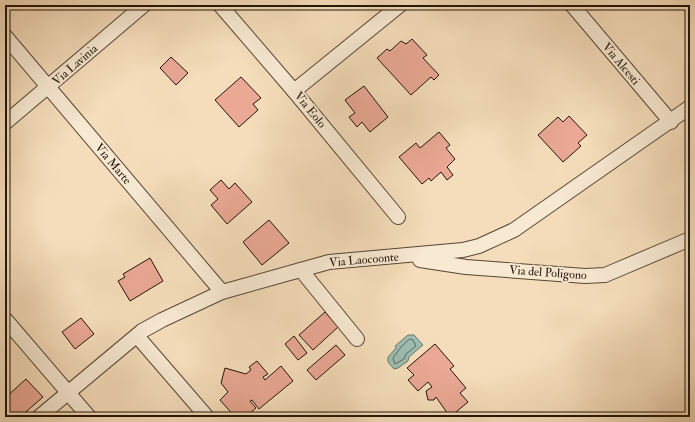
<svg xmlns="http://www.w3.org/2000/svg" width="695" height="422" font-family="'IM FELL Double Pica',serif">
  <rect width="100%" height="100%" fill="#f5ddbb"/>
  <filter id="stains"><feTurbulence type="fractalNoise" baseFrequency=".005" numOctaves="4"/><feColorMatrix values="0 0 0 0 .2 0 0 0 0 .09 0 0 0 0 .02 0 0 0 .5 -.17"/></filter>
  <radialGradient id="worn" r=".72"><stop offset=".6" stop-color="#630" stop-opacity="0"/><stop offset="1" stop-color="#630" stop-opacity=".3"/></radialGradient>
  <!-- water -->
  <polygon fill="#9cbbb1" stroke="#6b786d" points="408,335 414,335 423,345 409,357 408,361 398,368 394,369 388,362 388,357 396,348 395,346"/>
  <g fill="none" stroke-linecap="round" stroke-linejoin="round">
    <!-- shore -->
    <polygon stroke="#5e685c" stroke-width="1" points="410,339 413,340 416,346 406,354 404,359 395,364 393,358 401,347"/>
  </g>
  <!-- building -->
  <g fill="#eaa895" stroke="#211407">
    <polygon points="412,39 427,55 423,58 439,75 434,80 431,77 411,95 377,58 387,49 390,51 401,41 406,44"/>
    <polygon points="171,57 188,73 176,85 160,68"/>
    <polygon points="241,77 261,98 253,104 258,110 239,127 215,100"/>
    <polygon points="364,86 388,117 370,132 362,122 357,127 349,117 355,113 345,100"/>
    <polygon points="569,116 587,135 578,143 581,146 563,162 538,135 558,117 563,122"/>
    <polygon points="439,132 450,145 446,148 455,159 447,167 453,175 447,180 441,172 431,181 429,178 422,184 399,157 416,143 420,148"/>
    <polygon points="221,180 229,189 235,183 252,202 227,224 211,205 218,199 210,190"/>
    <polygon points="269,220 289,243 262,265 243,242"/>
    <polygon points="150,258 163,281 130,301 118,281 125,277 123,274"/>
    <polygon points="325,312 338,327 313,350 299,335"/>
    <polygon points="81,318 94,334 75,349 62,332"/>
    <polygon points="294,336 307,353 298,360 285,344"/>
    <polygon points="435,344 454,366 450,369 466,388 460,393 468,402 450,417 436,397 434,400 428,400 426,391 432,387 428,382 418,391 408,380 414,375 407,368"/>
    <polygon points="336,345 345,355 316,380 307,370"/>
    <polygon points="257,361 268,374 263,377 265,380 281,366 293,381 259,409 252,400 250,401 256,408 245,417 235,417 220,400 228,392 221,383 225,368 246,374 251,370 249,367"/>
    <polygon points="26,379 43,397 20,417 5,417 5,398"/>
  </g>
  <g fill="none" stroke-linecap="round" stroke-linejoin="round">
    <!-- street casing -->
    <g stroke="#564634" stroke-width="16">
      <g id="street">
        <polyline points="220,5 294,91 398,217"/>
        <polyline points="572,5 671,122"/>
        <polyline points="5,36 222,292"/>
        <polyline points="294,91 400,5"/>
        <polyline points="5,123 144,5"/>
        <polyline points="420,260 466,267 585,276 605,275 690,239"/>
        <polyline points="301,270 357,339"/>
        <polyline points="5,319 89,417"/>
        <polyline points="137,336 207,417"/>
        <polyline points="39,417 142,331 162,320 222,292 329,262 463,250 479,246 514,230 690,107"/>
      </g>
    </g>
    <!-- street -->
    <use href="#street" stroke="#f8e9d3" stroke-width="14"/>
  </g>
  <g text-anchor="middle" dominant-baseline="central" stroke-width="4" stroke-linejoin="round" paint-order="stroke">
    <!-- street labels -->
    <g font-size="12" fill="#211407" stroke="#f8e9d3">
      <text transform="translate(621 64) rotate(50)">Via Alcesti</text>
      <text transform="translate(75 65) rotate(-41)">Via Lavinia</text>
      <text transform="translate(310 110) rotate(51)">Via Eolo</text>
      <text transform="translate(113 164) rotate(50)">Via Marte</text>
      <text transform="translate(364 260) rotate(-5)">Via Laocoonte</text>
      <text transform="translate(548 273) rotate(4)">Via del Poligono</text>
    </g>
  </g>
  <!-- margin -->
  <rect width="695" height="422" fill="none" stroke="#f5ddbb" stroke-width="20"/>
  <rect x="6" y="6" width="683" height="410" fill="none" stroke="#211407" stroke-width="2"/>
  <rect x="10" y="10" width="675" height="402" fill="none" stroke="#211407"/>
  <rect width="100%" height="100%" filter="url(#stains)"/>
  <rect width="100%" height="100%" fill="url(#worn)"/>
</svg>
